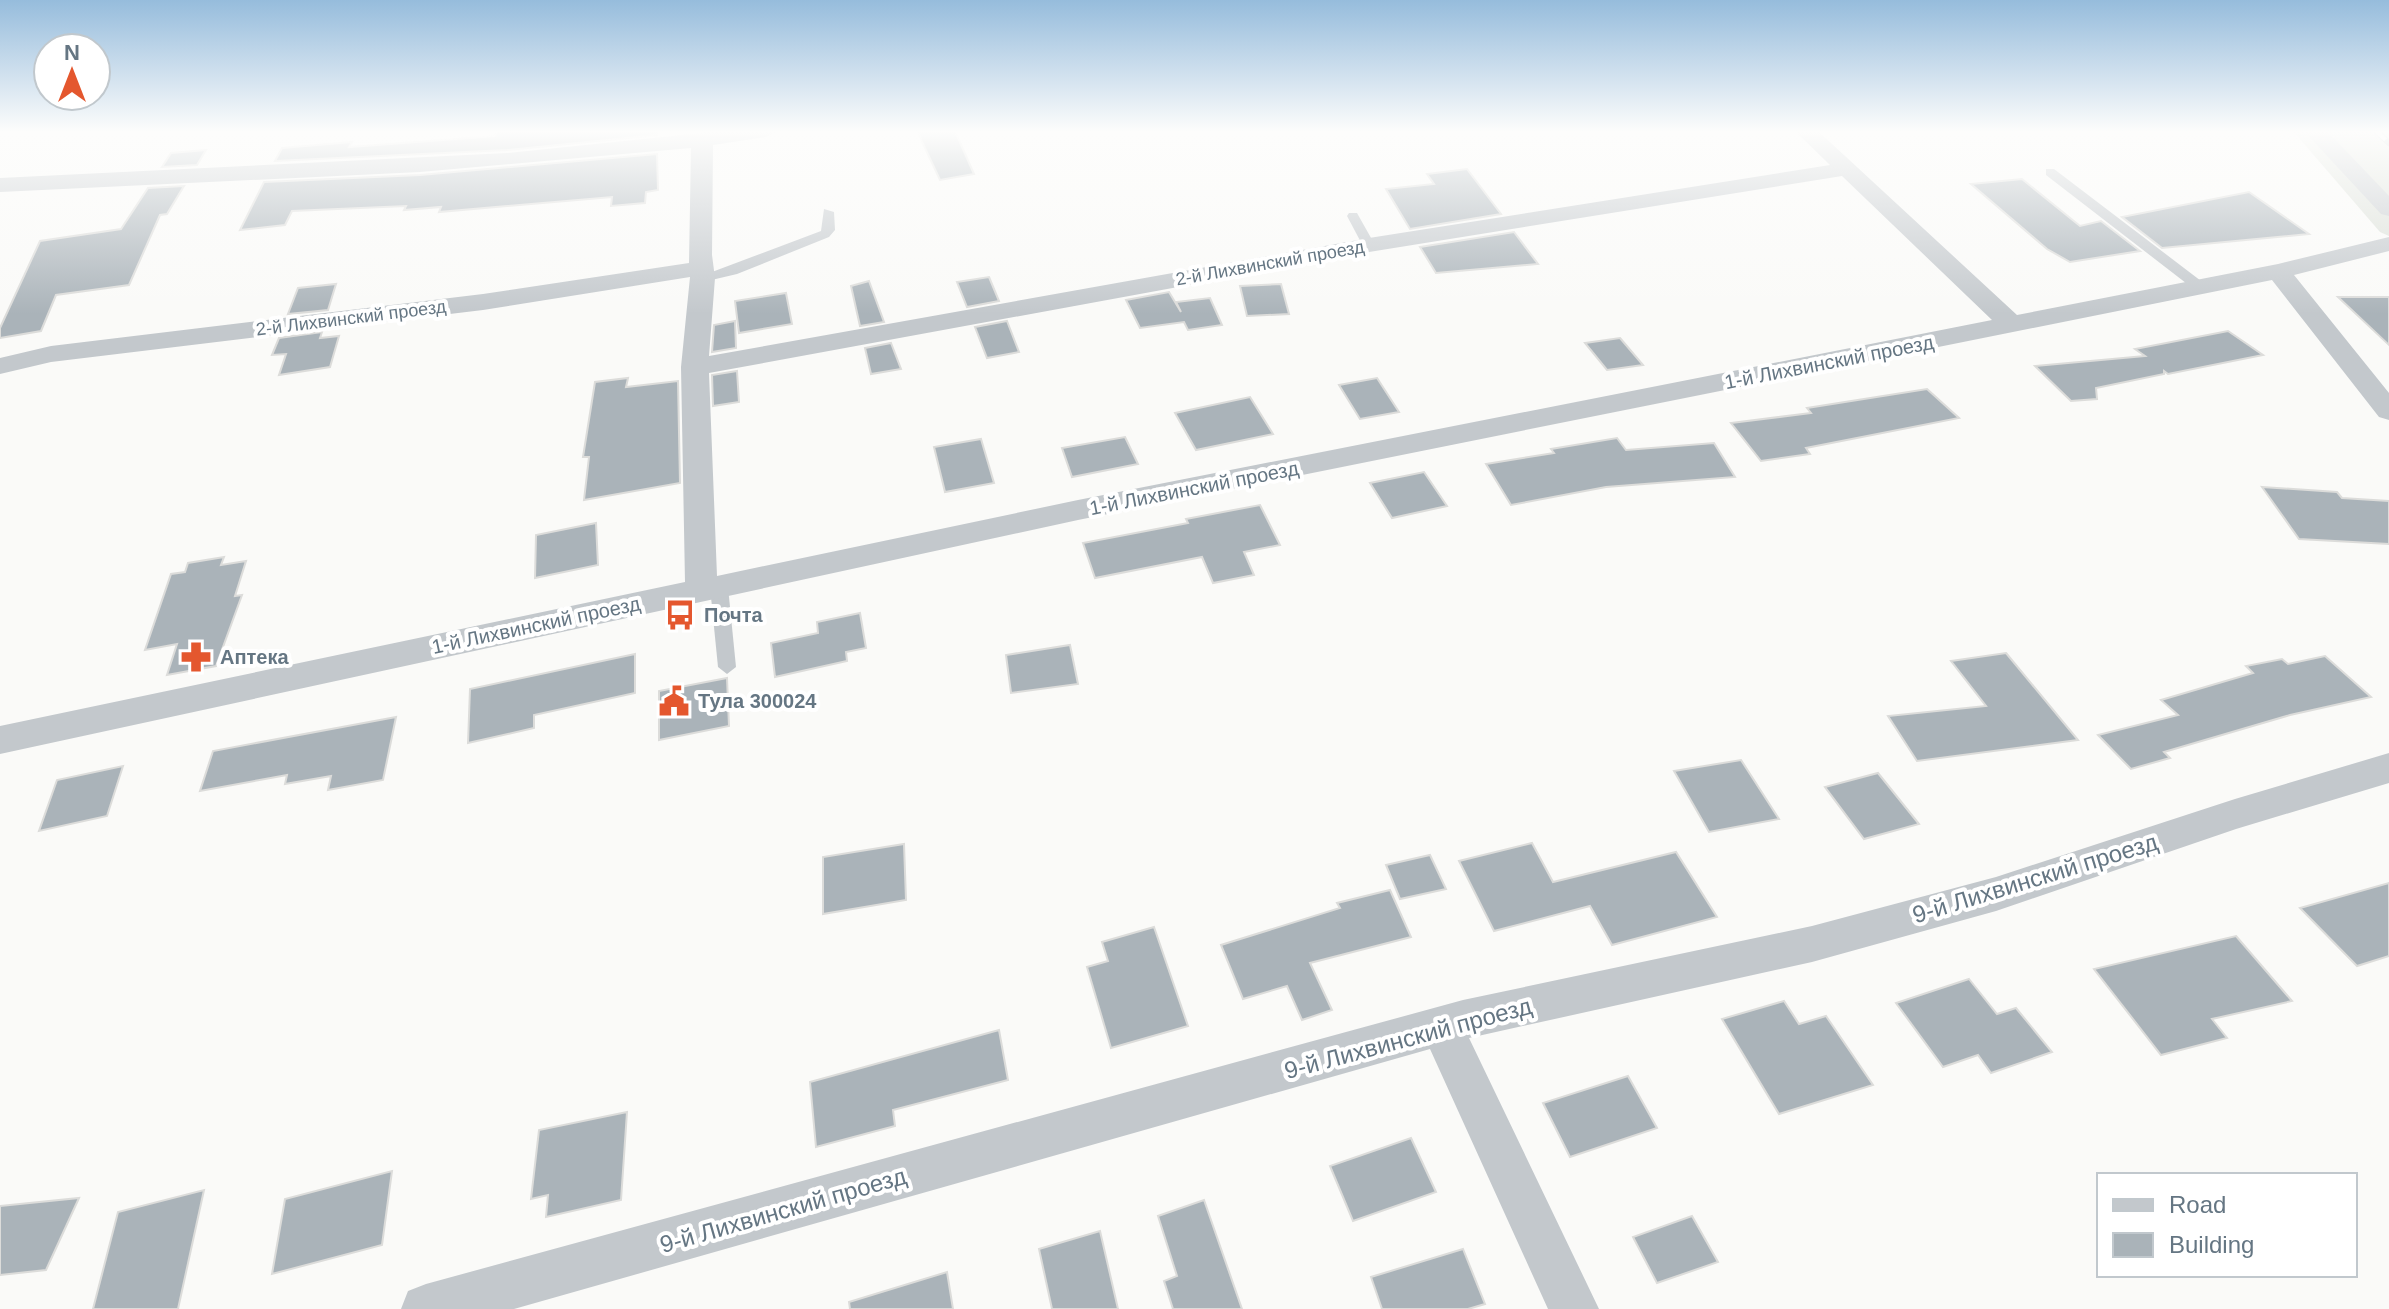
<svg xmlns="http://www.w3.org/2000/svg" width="2389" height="1309" font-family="Arial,sans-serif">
  <rect width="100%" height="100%" fill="#fafaf8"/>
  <!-- green -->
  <polygon fill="#dadfd7" points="2293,131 2389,131 2389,236 2380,232"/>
  <!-- building -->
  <g fill="#aab3b9" stroke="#dcdcda" stroke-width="2">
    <polygon points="497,131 657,131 657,135 507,150 275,161 282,148 352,142 349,147 495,136"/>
    <polygon points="917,131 955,131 974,174 940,180"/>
    <polygon points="206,150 197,165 162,167 171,153"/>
    <polygon points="657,154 658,190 646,192 645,203 611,206 612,197 439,212 441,207 404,210 406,206 292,211 285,225 240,230 264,182 420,175"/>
    <polygon points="1467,169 1501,214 1410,229 1386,189 1434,184 1427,174"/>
    <polygon points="2022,179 2080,226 2101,221 2140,251 2070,262 2047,249 1971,184"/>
    <polygon points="184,186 167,214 160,215 129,285 56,295 41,331 0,338 0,328 40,241 121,229 148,188"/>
    <polygon points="2249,192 2309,234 2162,248 2122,217"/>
    <polygon points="1514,232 1538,264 1436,273 1420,247"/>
    <polygon points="989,277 999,301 967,307 957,282"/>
    <polygon points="869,281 884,322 860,326 851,286"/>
    <polygon points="336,284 328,310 288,314 298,288"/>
    <polygon points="1281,284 1289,314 1247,316 1240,286"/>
    <polygon points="1169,292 1181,312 1176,302 1210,298 1222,325 1188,330 1184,322 1140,328 1126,300"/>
    <polygon points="786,293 792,324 739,333 735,301"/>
    <polygon points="2338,297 2389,297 2389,345"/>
    <polygon points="735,321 736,348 712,352 714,325"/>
    <polygon points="1007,321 1019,352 987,358 975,327"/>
    <polygon points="2228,331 2263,355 2168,374 2164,371 2164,374 2096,388 2097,399 2071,401 2035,366 2145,356 2135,349"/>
    <polygon points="322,332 320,338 339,336 330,367 279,375 286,354 272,355 279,338"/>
    <polygon points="1620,338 1643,365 1607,370 1585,343"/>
    <polygon points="891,343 901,369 871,374 865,348"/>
    <polygon points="737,371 739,402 713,406 712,375"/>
    <polygon points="628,378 626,387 678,381 680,483 584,500 589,457 583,457 595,382"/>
    <polygon points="1377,378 1399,412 1360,419 1339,385"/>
    <polygon points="1927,389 1959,418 1806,448 1810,454 1761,461 1731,423 1811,413 1807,408"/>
    <polygon points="1250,397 1273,434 1196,450 1175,413"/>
    <polygon points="1125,437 1138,464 1072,477 1062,448"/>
    <polygon points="1617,438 1626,450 1714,443 1735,477 1606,487 1511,505 1486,464 1554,453 1551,449"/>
    <polygon points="981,439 994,483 945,492 934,447"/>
    <polygon points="1424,472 1447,506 1392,518 1370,483"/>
    <polygon points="2262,487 2337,492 2342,498 2389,501 2389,544 2299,539"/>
    <polygon points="1260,505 1280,545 1244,552 1254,575 1213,583 1202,557 1095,578 1083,543 1188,523 1186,519"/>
    <polygon points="596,523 598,565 535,578 536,535"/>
    <polygon points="224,557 221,565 246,561 235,596 242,595 216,666 167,675 177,644 145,650 171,574 185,572 188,563"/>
    <polygon points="860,613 866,648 846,652 847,661 775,677 771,643 818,633 817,622"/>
    <polygon points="1070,645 1078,684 1011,693 1006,655"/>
    <polygon points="2006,653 2078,740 1917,761 1888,716 1986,706 1951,661"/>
    <polygon points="635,654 635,693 534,715 534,728 468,743 470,689"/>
    <polygon points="2325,656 2371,697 2290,715 2164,752 2170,758 2131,769 2098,735 2178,715 2161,700 2253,673 2246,666 2282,659 2288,664"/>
    <polygon points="727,678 729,726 659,740 659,691"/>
    <polygon points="396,717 383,780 328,790 331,776 285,784 287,775 200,791 213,751"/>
    <polygon points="1741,760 1779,819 1709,832 1674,771"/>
    <polygon points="123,766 107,816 39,831 57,780"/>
    <polygon points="1878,773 1919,824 1864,839 1825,787"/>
    <polygon points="1532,843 1553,882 1676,852 1717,917 1612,945 1590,906 1494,931 1459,861"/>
    <polygon points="904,844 906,900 823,914 823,857"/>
    <polygon points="1430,855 1446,889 1400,899 1386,865"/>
    <polygon points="2389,883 2389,956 2357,966 2300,908"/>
    <polygon points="1390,890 1411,937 1310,963 1332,1010 1302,1020 1287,986 1243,999 1221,945 1340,908 1337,903"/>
    <polygon points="1154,927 1188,1026 1111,1048 1087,967 1108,961 1102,942"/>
    <polygon points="2236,936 2292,1001 2212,1019 2227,1038 2161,1055 2094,969"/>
    <polygon points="1969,979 1997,1014 2016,1008 2052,1052 1991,1073 1978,1055 1943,1067 1896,1003"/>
    <polygon points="1784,1001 1799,1024 1826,1016 1873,1085 1779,1114 1722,1019"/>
    <polygon points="999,1030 1008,1080 893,1110 895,1126 816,1147 810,1082"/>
    <polygon points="1628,1076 1657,1128 1570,1157 1543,1103"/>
    <polygon points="627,1112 621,1200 546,1217 548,1195 531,1199 539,1130"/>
    <polygon points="1411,1138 1436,1192 1353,1221 1330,1166"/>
    <polygon points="392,1171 382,1245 272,1274 285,1199"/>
    <polygon points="204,1190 178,1309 93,1309 118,1212"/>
    <polygon points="79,1198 46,1270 0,1275 0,1206"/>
    <polygon points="1204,1200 1242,1309 1173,1309 1164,1281 1177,1276 1158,1216"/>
    <polygon points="1692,1216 1718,1262 1657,1283 1633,1237"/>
    <polygon points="1100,1231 1118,1309 1052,1309 1039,1249"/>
    <polygon points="1463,1249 1485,1304 1468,1309 1382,1309 1371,1277"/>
    <polygon points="947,1272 953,1309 850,1309 849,1302"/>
  </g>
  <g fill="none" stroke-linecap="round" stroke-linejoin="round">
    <!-- lane -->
    <g fill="#c3c8cc" fill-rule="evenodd">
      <polygon points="2046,169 2054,169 2205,284 2205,290 2195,290 2046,175"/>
      <polygon points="824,209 834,212 835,230 829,237 737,274 703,282 696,278 821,231"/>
      <polygon points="1349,213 1357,213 1375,245 1374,248 1364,248 1347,216"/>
      <polygon points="719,581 728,587 736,667 727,674 718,667 710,587"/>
    </g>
    <!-- street -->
    <g fill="#c3c8cc" fill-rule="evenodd">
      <path d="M721 131H777L766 137 713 145 712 255 715 278 709 356 1369 238 1830 165 1795 131H1818L2017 315 2278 264 2389 237V251L2294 275 2389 393V420L2379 417 2272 280 1078 520 0 754V726L685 582 681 367 690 277 483 310 51 362 0 374V358L51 346 483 294 689 263 691 148 420 172 0 192V178L507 153ZM1842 176 1992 320 1078 500 717 576 709 373 1369 252Z"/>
      <polygon points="2304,131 2327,131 2389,196 2389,216 2381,214"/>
      <polygon points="2389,753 2389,783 2236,829 1996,911 1812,962 1469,1038 1599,1309 1548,1309 1430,1049 514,1309 401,1309 408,1291 426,1284 1463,1000 1812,926 1996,877 2235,799"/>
    </g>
    <!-- rail casing -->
    <g stroke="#a2aab0" stroke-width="6">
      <polyline id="rail" points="2376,131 2389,143"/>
    </g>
    <!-- rail -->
    <use href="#rail" stroke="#fff" stroke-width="4" stroke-dasharray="13" stroke-linecap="butt"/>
  </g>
  <!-- sky -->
  <linearGradient id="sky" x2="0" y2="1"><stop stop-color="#96bcdc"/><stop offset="0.42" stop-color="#fdfdfc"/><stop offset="1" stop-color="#fdfdfc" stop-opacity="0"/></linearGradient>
  <rect width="2389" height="314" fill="url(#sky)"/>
  <!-- icons -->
  <defs>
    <g id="bus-bare" transform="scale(2.4)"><path d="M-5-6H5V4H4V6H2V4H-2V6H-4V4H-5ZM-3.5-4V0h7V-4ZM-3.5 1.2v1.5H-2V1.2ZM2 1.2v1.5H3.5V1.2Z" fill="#e4572e" stroke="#fff" stroke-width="2.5" paint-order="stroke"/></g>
    <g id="pharmacy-bare" transform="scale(2.4)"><path d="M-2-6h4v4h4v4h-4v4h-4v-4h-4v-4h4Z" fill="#e4572e" stroke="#fff" stroke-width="2.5" paint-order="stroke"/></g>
    <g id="civic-bare" transform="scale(2.4)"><path d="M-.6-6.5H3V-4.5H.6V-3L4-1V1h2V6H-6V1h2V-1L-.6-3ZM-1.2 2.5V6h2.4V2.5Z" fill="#e4572e" stroke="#fff" stroke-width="2.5" paint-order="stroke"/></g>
  </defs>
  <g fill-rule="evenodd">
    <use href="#bus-bare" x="680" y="615"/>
    <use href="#pharmacy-bare" x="196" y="657"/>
    <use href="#civic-bare" x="674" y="701"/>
  </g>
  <g text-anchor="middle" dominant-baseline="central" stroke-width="8" stroke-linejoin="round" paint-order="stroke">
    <!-- far-street labels -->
    <g font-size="18" fill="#657683" stroke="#fff">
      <text transform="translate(1270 263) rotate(-10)">2-й Лихвинский проезд</text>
      <text transform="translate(351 318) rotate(-7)">2-й Лихвинский проезд</text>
    </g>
    <!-- street labels -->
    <g font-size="20" fill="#657683" stroke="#fff">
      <text transform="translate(1829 362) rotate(-11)">1-й Лихвинский проезд</text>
      <text transform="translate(1194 488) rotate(-11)">1-й Лихвинский проезд</text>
      <text transform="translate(536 625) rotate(-12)">1-й Лихвинский проезд</text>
    </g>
    <!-- poi labels -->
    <g font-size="20" font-weight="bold" fill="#657683" stroke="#fff" text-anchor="start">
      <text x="704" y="615">Почта</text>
      <text x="220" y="657">Аптека</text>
      <text x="698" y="701">Тула 300024</text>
    </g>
    <!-- near-street labels -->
    <g font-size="24" fill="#657683" stroke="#fff">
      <text transform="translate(2035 878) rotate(-17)">9-й Лихвинский проезд</text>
      <text transform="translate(1408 1038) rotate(-15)">9-й Лихвинский проезд</text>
      <text transform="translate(783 1210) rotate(-16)">9-й Лихвинский проезд</text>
    </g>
  </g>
  <!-- legend -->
  <rect x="2097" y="1173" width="260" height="104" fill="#ffffff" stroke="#c1c8cd" stroke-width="2"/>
  <rect x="2113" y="1199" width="40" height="12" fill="#c3c8cc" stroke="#c1c8cd" stroke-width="2"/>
  <text x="2169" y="1213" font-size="24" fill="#657683">Road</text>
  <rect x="2113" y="1233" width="40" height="24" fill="#aab3b9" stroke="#c1c8cd" stroke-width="2"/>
  <text x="2169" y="1253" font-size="24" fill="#657683">Building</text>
  <!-- north arrow -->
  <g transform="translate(72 72)"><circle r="38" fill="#ffffff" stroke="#c1c8cd" stroke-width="2"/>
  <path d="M0-6L14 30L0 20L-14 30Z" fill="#e4572e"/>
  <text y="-12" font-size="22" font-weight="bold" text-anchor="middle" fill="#657683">N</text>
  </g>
</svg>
